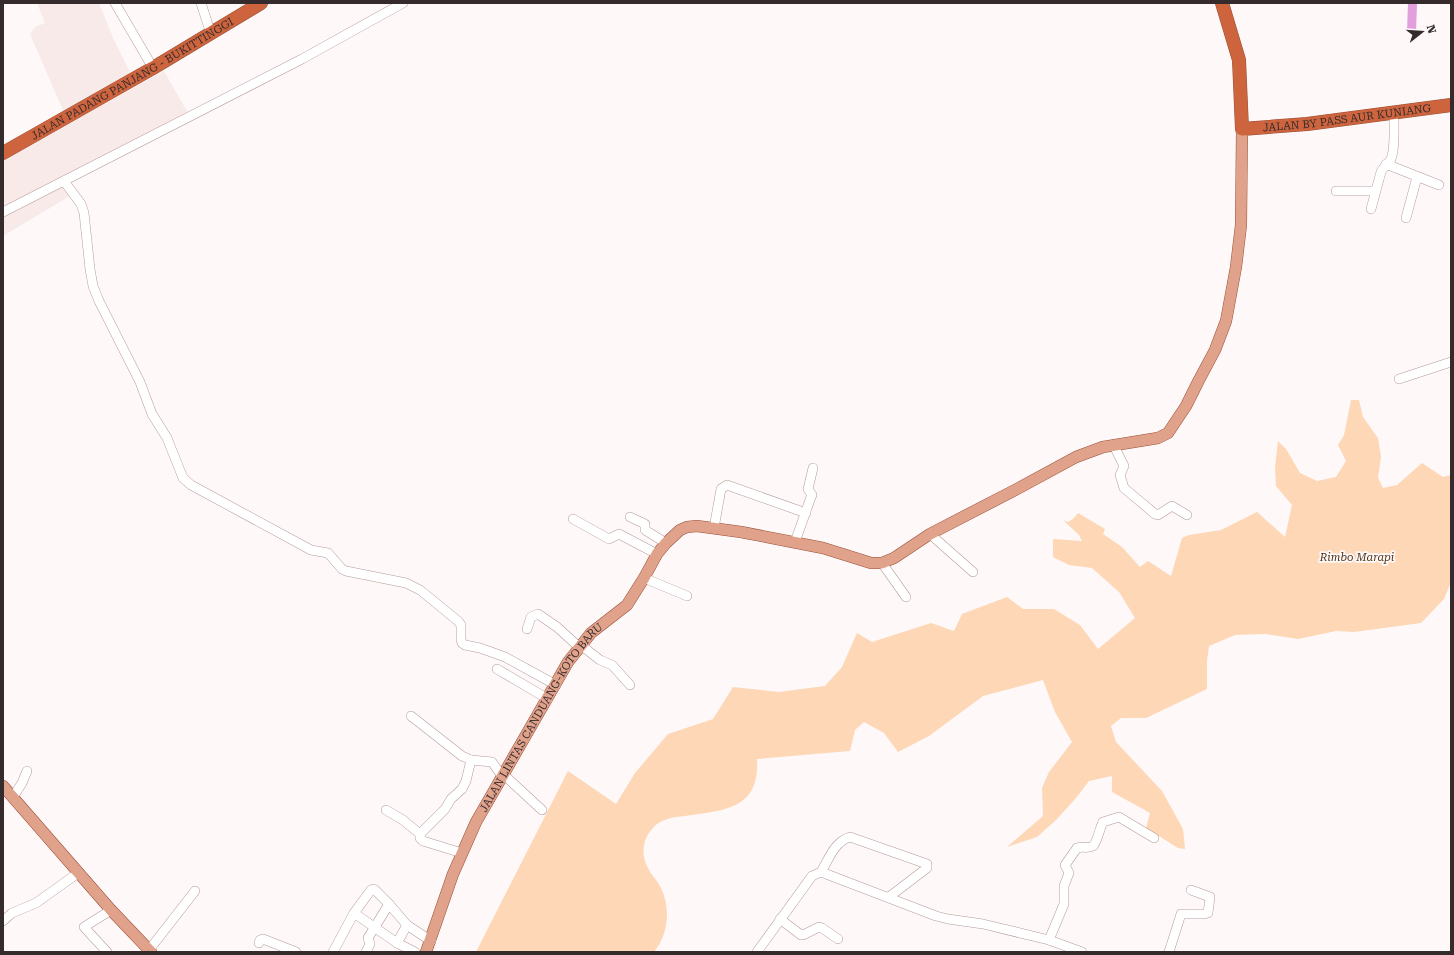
<svg xmlns="http://www.w3.org/2000/svg" width="1454" height="955" font-family="'Roboto Serif',serif">
  <rect width="100%" height="100%" fill="#fef8f8"/>
  <!-- built -->
  <g fill="#f9eaea">
    <polygon points="37,3 99,3 113,38 131,74 65,115 30,34 35,27 45,23"/>
    <polygon points="164,71 189,115 69,181 75,193 3,236 3,160"/>
  </g>
  <!-- green -->
  <path fill="#fdd7b6" d="M1351 400H1359L1363 417 1378 438 1381 457 1378 478 1383 488 1397 485 1422 463 1443 477 1451 475V582L1444 599 1421 623 1354 632 1336 631 1298 639 1265 634 1235 635 1209 646 1207 661V689L1146 718H1121L1111 726 1116 742 1162 791 1183 829 1185 849 1178 848 1146 828 1150 813 1112 792V776L1089 781 1076 798 1056 820 1037 837 1007 847 1043 816 1042 788 1049 772 1072 742 1055 712 1043 680 983 696 929 736 898 752 884 733 864 722 855 730 850 751 757 759C760 810 724 810 685 816 672 817 660 819 652 829 642 840 641 856 648 868 651 875 657 880 660 886 671 907 669 933 654 952H476L568 771 616 804 635 773 668 734 713 719 733 687 779 692 825 686 842 667 857 633 872 642 931 623 954 631 962 614 1007 597 1023 609H1054L1080 625 1098 649 1135 618 1119 592 1092 568 1069 565 1053 557V539L1082 541 1079 535 1063 520 1068 522 1073 519 1078 513 1105 529 1103 534 1122 547 1140 567 1148 561 1171 576 1182 538 1189 535 1221 530 1257 512 1285 537 1292 505 1276 486 1275 467 1278 441 1286 449 1300 473 1317 481 1336 477 1346 461 1338 445 1344 435Z"/>
  <!-- water -->
  <polygon fill="#e39ede" points="1408,3 1417,3 1416,33 1407,32"/>
  <g fill="none" stroke-linecap="round" stroke-linejoin="round">
    <!-- minor casing -->
    <g stroke="#b69b9b" stroke-width="10">
      <g id="minor">
        <polyline points="115,3 153,68"/>
        <polyline points="201,3 211,34"/>
        <polyline points="1386,164 1439,185"/>
        <polyline points="64,181 81,204 84,213 90,269 93,286 99,301 140,382 152,414 167,438 183,478 191,485 311,550 328,553 342,569 346,571 406,583 420,590 458,621 461,625 461,639 462,643 465,645 480,648 505,657 556,685"/>
        <polyline points="1336,191 1375,191"/>
        <path d="M1371 209 1381 172C1383 167 1389 164 1391 159 1395 150 1394 130 1394 120"/>
        <polyline points="3,212 302,59 403,3"/>
        <polyline points="1406,218 1417,177"/>
        <polyline points="1399,379 1451,362"/>
        <polyline points="1114,446 1124,466 1120,475 1124,488 1155,514 1158,515 1172,506 1187,515"/>
        <polyline points="630,517 645,524 645,530 666,543"/>
        <polyline points="573,519 609,539 619,534 657,554"/>
        <polyline points="714,528 721,489 727,485 806,513"/>
        <polyline points="930,534 973,572"/>
        <polyline points="795,542 811,497 812,495 808,489 813,468"/>
        <polyline points="882,563 906,597"/>
        <polyline points="644,578 687,596"/>
        <polyline points="527,629 531,617 538,614 557,627 580,648"/>
        <polyline points="582,646 600,660 612,665 630,685"/>
        <polyline points="497,669 548,699"/>
        <polyline points="411,716 462,756 471,760 492,762 502,776"/>
        <polyline points="503,774 542,810"/>
        <polyline points="13,797 22,783 27,771"/>
        <polyline points="386,810 403,820 420,834 420,838 423,841 462,853"/>
        <polyline points="420,834 445,809 451,799 462,789 466,781 471,760"/>
        <path d="M821 872C829 859 834 842 850 837L927 864V868L889 897"/>
        <polyline points="354,913 397,943 415,952"/>
        <polyline points="780,919 801,935 803,935 819,927 822,928 838,939"/>
        <polyline points="3,921 12,913 36,903 78,873"/>
        <path d="M1049 940 1064 904V886L1069 873 1065 865 1077 848C1082 846 1088 849 1093 846 1097 843 1100 827 1103 822L1119 817 1154 838"/>
        <polyline points="259,943 260,940 263,939 296,952"/>
        <polyline points="397,943 407,925"/>
        <polyline points="149,950 195,891"/>
        <polyline points="107,952 84,927 111,910"/>
        <polyline points="333,952 354,913 371,890 374,889 389,904 407,925 431,941"/>
        <polyline points="366,952 370,944 368,938 389,904"/>
        <polyline points="757,952 812,876 821,872 936,916 948,919 983,924 1049,940 1082,952"/>
        <polyline points="1169,952 1181,914 1204,914 1208,913 1210,897 1191,890"/>
      </g>
    </g>
    <!-- major casing -->
    <g stroke="#985038" stroke-width="12">
      <g id="major">
        <polyline points="3,786 111,910 151,952"/>
        <path id="s1" d="M426 952 453 874 476 822 568 662 591 633 627 605 644 578 657 554 666 543 680 530 687 527 697 526 741 532 823 548 871 563H882L894 558 930 534 1017 489 1076 457 1103 447 1158 438 1168 433 1186 406 1199 380 1215 350 1226 321 1236 267 1241 225 1242 129"/>
      </g>
    </g>
    <!-- highway casing -->
    <g stroke="#985038" stroke-width="14">
      <g id="highway">
        <path id="s2" d="M1222 3 1239 60 1242 129 1307 124 1451 105"/>
        <path id="s3" d="M3 153 153 68 261 3"/>
      </g>
    </g>
    <!-- minor -->
    <use href="#minor" stroke="#fff" stroke-width="9"/>
    <!-- major -->
    <use href="#major" stroke="#e1a28b" stroke-width="11"/>
    <!-- highway -->
    <use href="#highway" stroke="#cd643e" stroke-width="13"/>
  </g>
  <g text-anchor="middle" dominant-baseline="central" stroke-width="3.5" stroke-linejoin="round" paint-order="stroke">
    <!-- street labels -->
    <g font-size="11" fill="#362b2c" stroke="#fef8f8">
      <text stroke="none"><textPath href="#s3" startOffset="149">JALAN PADANG PANJANG - BUKITTINGGI</textPath></text>
      <text stroke="none"><textPath href="#s2" startOffset="234">JALAN BY PASS AUR KUNIANG</textPath></text>
      <text stroke="none"><textPath href="#s1" startOffset="263">JALAN LINTAS CANDUANG-KOTO BARU</textPath></text>
    </g>
    <!-- park labels -->
    <g font-size="11" font-style="italic" fill="#513418" stroke="#fef8f8">
      <text x="1357" y="557">Rimbo Marapi</text>
    </g>
  </g>
  <!-- border -->
  <rect width="1454" height="955" fill="none" stroke="#362b2c" stroke-width="8"/>
  <!-- north arrow -->
  <g transform="translate(1422 32) rotate(73)" stroke="#fef8f8" stroke-width="3" paint-order="stroke">
  <path d="M0-3L7 15L0 10L-7 15Z" fill="#362b2c"/>
  <text y="-6" font-size="11" font-weight="bold" text-anchor="middle" fill="#362b2c">N</text>
  </g>
</svg>
